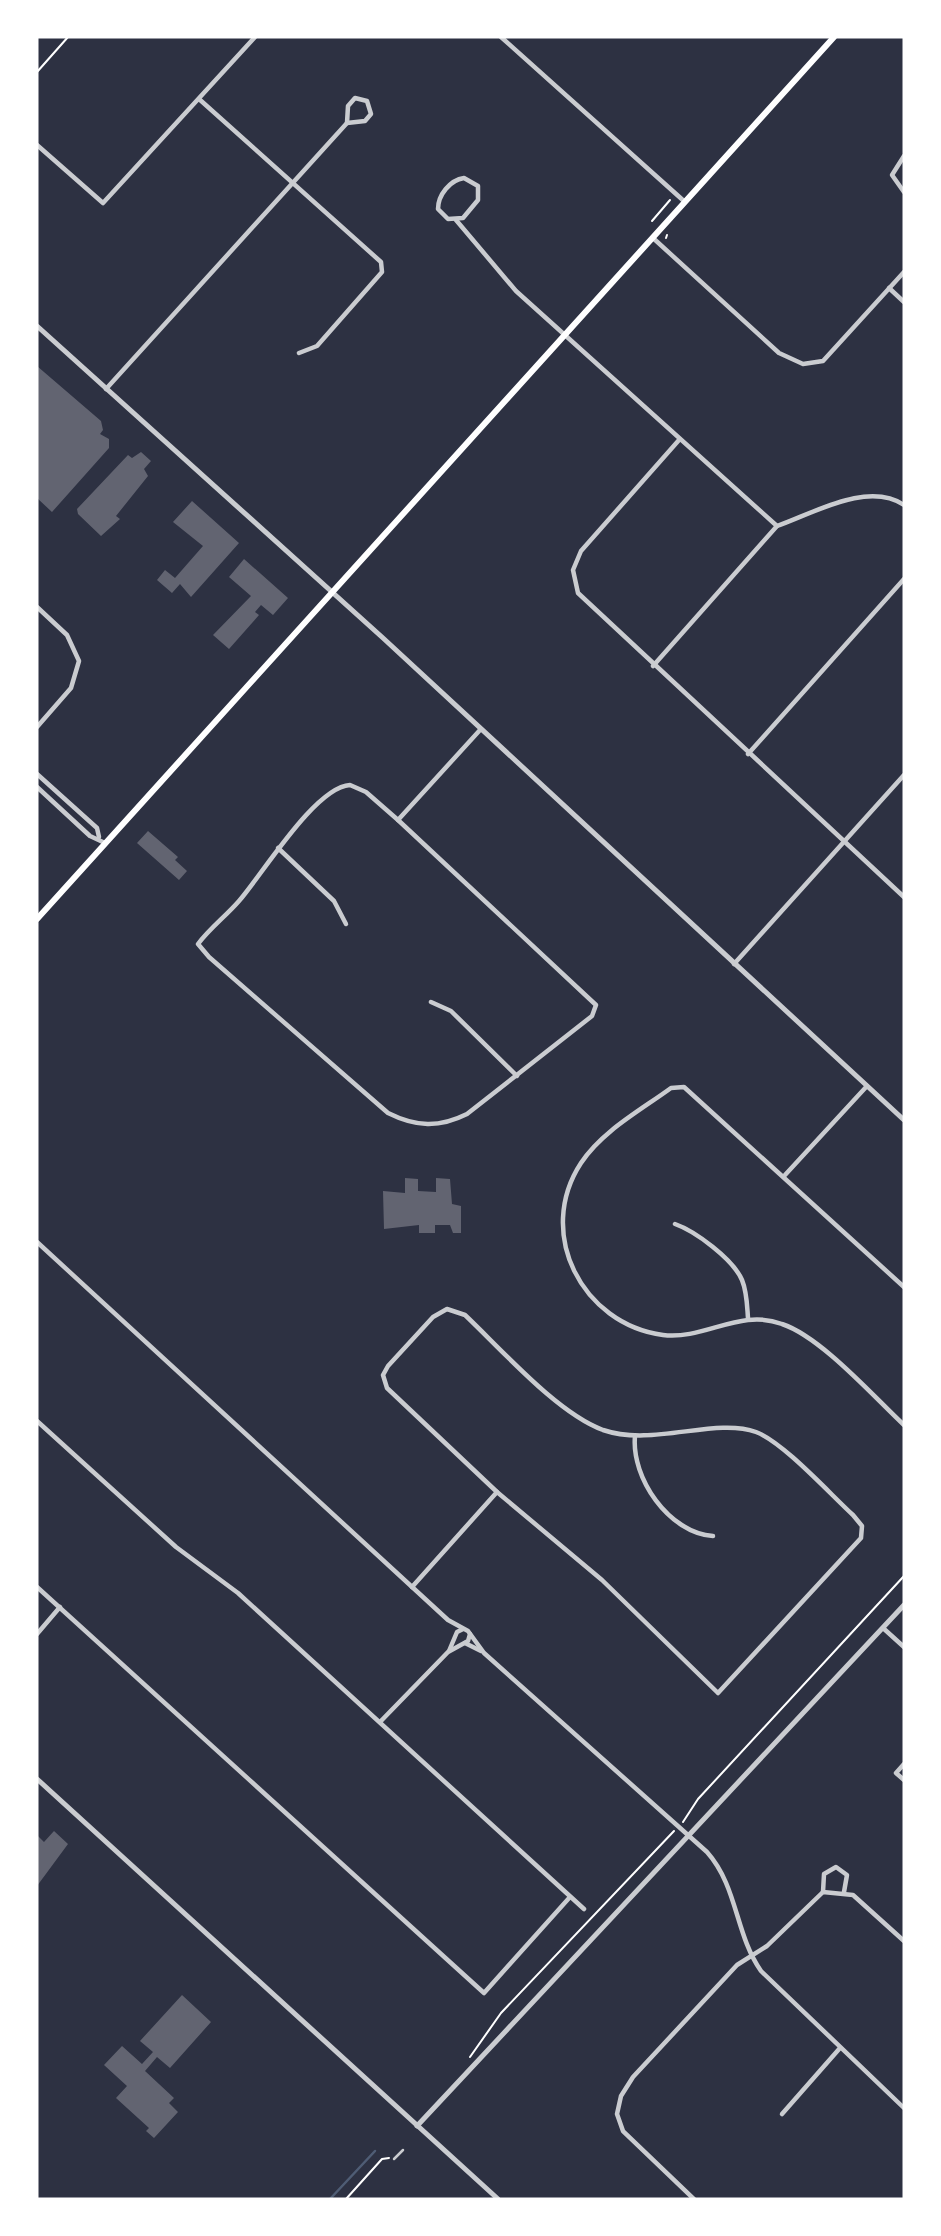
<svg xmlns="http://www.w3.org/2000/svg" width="941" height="2236" font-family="Merriweather,serif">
  <rect width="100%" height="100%" fill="#2d3142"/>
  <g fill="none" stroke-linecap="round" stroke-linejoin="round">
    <!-- stream -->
    <polyline stroke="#4f5d75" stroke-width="2.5" points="330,2199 375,2151"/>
  </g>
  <!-- building -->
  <g fill="#626471">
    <polygon points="37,366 101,421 103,430 100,434 109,439 109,448 52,512 37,498"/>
    <polygon points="141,452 151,461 144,469 148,476 116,516 120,519 101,536 78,514 77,509 128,455 132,458"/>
    <polygon points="192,501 239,543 191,597 180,584 172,593 157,580 165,570 175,578 203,546 173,522"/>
    <polygon points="244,559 288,598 273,615 261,605 255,612 259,615 229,649 213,635 251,596 229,577"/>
    <polygon points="148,831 178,857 175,860 187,871 179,880 137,843"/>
    <polygon points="405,1178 418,1179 418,1191 436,1192 436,1178 450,1179 452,1204 461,1206 461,1233 453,1233 450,1225 435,1225 435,1233 419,1233 419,1225 384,1229 383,1191 405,1193"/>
    <polygon points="54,1831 68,1844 37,1886 37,1835 44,1842"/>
    <polygon points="182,1995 211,2022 170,2068 157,2057 145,2071 174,2098 169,2103 178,2112 154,2138 146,2131 149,2128 116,2098 127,2086 104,2065 122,2046 142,2064 153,2052 140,2041"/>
  </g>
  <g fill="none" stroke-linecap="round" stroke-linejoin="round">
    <!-- path -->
    <g stroke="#fff" stroke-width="2">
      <polyline points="37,72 68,37"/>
      <polyline points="652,221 670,200"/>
      <polyline points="666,238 667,235"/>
      <polyline points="683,1822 698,1799 904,1576"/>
      <polyline points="470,2057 501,2013 674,1831"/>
      <polyline points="346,2199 382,2159 389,2158"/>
    </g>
    <!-- service -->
    <polyline stroke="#caccd0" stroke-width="2.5" points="394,2159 403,2150"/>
    <!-- minor -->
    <g stroke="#caccd0" stroke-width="4.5">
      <polyline points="501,37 685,202"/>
      <polygon points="355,98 367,101 371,114 365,121 347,123 348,106"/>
      <polyline points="199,99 381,262 382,272 317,346 299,353"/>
      <polyline points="37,145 103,203 255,37"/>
      <polyline points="904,156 892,175 904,192"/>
      <path d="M464 178 478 186V200L463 218 448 219 438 209C438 195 450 180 464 178Z"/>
      <path d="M456 220 516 291 777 526C814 513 868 481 904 505"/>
      <polyline points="653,238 779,353 803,364 823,361 904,272"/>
      <polyline points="889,288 904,302"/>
      <polyline points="106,389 347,123"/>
      <polyline points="679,440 581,551 573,570 578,593 904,897"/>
      <polyline points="37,607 67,635 79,661 71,688 37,727"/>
      <polyline points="653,666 777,526"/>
      <polyline points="748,754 904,579"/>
      <polyline points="37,774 97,828 99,837"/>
      <path d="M350 785 366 792 398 820 596 1005 592 1016 467 1114C439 1128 416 1127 388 1113L209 957 198 944C210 928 226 916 239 901 262 875 315 787 350 785Z"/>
      <polyline points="37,787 90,836 105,843"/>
      <polyline points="398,820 480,730"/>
      <polyline points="278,848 334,901 346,924"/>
      <polyline points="734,964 904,775"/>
      <polyline points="431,1002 451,1011 517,1076"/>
      <polyline points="785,1175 867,1086"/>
      <path d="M675 1224C695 1231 733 1259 742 1280 747 1292 747 1305 748 1318"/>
      <path d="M37 1242 448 1620 468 1631 484 1653 707 1852C738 1887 735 1934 761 1971L904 2108"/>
      <path d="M904 1287 684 1087 671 1088C641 1110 602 1131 581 1163 535 1233 582 1324 663 1335 705 1340 740 1308 782 1324 821 1337 873 1396 904 1425"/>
      <path d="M447 1309 465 1315C502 1350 557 1413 603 1430 653 1447 715 1417 756 1432 783 1442 830 1494 853 1515L862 1526 861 1538 718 1693 602 1580 497 1492 387 1388 383 1375 388 1366 433 1317Z"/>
      <polyline points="37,1421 176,1547 238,1593 584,1909"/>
      <path d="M635 1436C631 1478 669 1533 713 1536"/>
      <polyline points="37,1587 484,1993 570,1897"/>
      <polyline points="412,1587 497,1492"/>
      <polyline points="883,1628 904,1647"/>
      <polyline points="37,1634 60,1607"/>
      <polyline points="465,1643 481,1651"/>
      <polyline points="449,1651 457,1632 463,1629"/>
      <polyline points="380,1722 448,1652 468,1641 470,1634"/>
      <polyline points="904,1764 896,1773 904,1780"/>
      <polyline points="823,1892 824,1874 836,1867 847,1875 844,1892"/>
      <polyline points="782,2114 840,2048"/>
      <polyline points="694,2199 623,2131 617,2114 621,2096 633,2077 737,1965 767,1946 823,1892 853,1895 904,1941"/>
    </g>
    <!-- tertiary -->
    <g stroke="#caccd0" stroke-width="5">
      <polyline points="37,326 383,638 904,1120"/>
      <polyline points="37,1779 498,2199"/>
      <polyline points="417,2126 904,1605"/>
    </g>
    <!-- secondary -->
    <polyline stroke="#fff" stroke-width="6" points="37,919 834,37"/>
  </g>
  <!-- border -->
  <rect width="941" height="2236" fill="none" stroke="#ffffff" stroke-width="77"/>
</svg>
